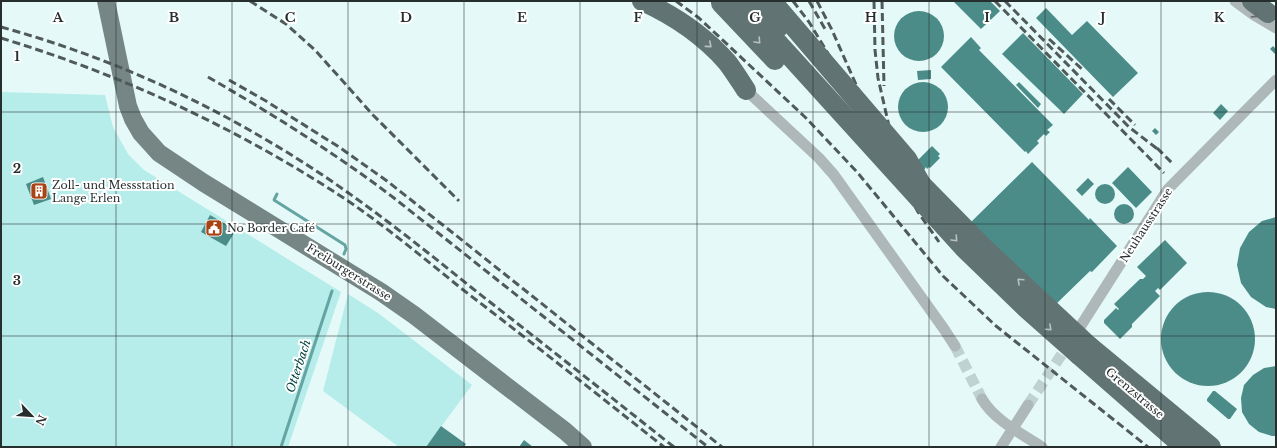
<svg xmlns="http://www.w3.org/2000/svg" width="1277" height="448" font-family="'Libre Baskerville',serif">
  <rect width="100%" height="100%" fill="#e5faf8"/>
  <!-- green -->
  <g fill="#b6ece9">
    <polygon points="1,92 105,95 113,127 128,154 144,170 341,292 288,447 1,447"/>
    <polygon points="348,294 378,313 472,385 426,447 399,447 323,391"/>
  </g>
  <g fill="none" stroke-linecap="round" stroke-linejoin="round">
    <!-- stream -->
    <g stroke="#64a5a3" stroke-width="3">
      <polyline points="277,194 274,200 345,245 346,249 344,254"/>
      <polyline points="281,447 332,291"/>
    </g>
  </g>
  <!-- building -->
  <g fill="#4b8c89">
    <polygon points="953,1 990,1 1000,11 981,29"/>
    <polygon points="1046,8 1072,35 1087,21 1138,73 1113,97 1036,18"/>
    <circle cx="919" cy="36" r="25"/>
    <polygon points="1023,33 1083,94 1064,114 1002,54"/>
    <polygon points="971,37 980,47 981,48 979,50 1053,125 1047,130 1050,132 1046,136 1044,134 1037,141 1039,143 1028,154 1026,151 1025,152 941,67"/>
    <polygon points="1273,46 1276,49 1276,55 1270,49"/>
    <polygon points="931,70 931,79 918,80 917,71"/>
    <circle cx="923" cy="107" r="25"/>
    <polygon points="1019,82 1041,104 1038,108 1016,85"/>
    <polygon points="1221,104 1228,111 1220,120 1213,113"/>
    <polygon points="1155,128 1159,132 1156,135 1152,131"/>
    <polygon points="932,146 940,154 938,156 940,158 930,168 929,167 927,169 926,167 924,170 916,162"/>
    <polygon points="1032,162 1089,220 1090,218 1117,246 1092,272 1090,271 1053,307 969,224"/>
    <polygon points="1128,167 1152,192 1136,208 1112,183"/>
    <polygon points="43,177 51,199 34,205 26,184"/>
    <polygon points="1088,178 1094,184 1082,196 1076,190"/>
    <circle cx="1105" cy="194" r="10"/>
    <circle cx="1124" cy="214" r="10"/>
    <polygon points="210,215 236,230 226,246 201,232"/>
    <polygon points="1276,217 1276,309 1266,307 1251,297 1241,283 1237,265 1240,248 1249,232 1262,221"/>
    <polygon points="1165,240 1187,263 1160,290 1158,288 1155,291 1160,296 1132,324 1132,327 1120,339 1104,323 1104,320 1116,308 1118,310 1119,309 1114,304 1140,279 1143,279 1146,276 1137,267"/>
    <circle cx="1208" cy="339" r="47"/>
    <polygon points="1276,366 1276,436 1272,436 1259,432 1249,424 1242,412 1241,398 1244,385 1253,375 1264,368"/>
    <polygon points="1213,391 1215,391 1237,409 1230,419 1228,419 1207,401 1207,399"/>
    <polygon points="441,426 466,444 464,447 426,447"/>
    <polygon points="524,440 533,447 519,447"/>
  </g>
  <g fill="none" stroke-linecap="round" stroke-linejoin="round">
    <!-- street-tunnel -->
    <g stroke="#bfd1d0" stroke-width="11" stroke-dasharray="11 5.5" stroke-linecap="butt">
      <polyline points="955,346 982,399"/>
      <polyline points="1028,405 1066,348"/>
    </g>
    <!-- street -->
    <g stroke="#afb8b8" stroke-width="11">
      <polyline points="1235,1 1254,15 1276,28"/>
      <polyline points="746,90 819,158 834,175 944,329 955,346"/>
      <polyline points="1073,338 1168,189 1276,80"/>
      <path d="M982 399C994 420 1022 434 1042 447"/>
      <polyline points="1001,447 1028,405"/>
    </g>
    <!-- primary -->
    <polyline stroke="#768685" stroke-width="18" points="106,1 128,106 133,119 141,133 159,153 204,183 381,292 414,315 492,375 565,431 583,447"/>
    <!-- highway -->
    <g stroke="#617473" stroke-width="20">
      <path d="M642 1C673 15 704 36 727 62 734 71 740 81 746 90"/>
      <polyline points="739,1 758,21"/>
      <polyline points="1252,1 1268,13"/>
      <polyline points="921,184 983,247"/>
      <polyline points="1089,346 1211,447"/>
      <polyline points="1079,355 1184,447"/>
    </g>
    <!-- rail -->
    <g stroke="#4f5a59" stroke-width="3" stroke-dasharray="8 4" stroke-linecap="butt">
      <polyline points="250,1 286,24 315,50 373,115 459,201"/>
      <polyline points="676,1 699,18 806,118 857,172 943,276 996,326 1148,447"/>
      <polyline points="793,1 809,22 844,80 872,121 891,164 918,212 939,242"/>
      <polyline points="809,1 825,29"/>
      <polyline points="817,1 832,30 862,98"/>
      <polyline points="874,1 875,50 878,78 897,161"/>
      <polyline points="882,1 884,86"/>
      <polyline points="995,1 1164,173"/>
      <polyline points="1005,1 1129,127 1160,151"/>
      <path d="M1 27C92 52 182 90 263 138 338 181 405 234 472 288 540 341 607 394 674 447"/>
      <path d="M1 38C119 74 230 125 333 191 378 220 420 255 462 289 530 341 597 394 664 447"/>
      <polyline points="1049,39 1083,70"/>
      <path d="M208 77C272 114 335 153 394 198L708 447"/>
      <polyline points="229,80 266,101 339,147 387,181 453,233 722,447"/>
      <polyline points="1109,99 1135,125"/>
      <polyline points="1157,148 1173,164"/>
    </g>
    <!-- highway-bridge -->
    <g stroke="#617473" stroke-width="20">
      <polyline points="755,1 779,27"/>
      <polyline points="721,3 775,60"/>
      <polyline points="776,6 907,159 921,184"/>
      <polyline points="758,21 964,248 1027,309 1079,355"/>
      <polyline points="983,247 1089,346"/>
    </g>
  </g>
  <!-- one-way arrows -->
  <defs><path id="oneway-chevron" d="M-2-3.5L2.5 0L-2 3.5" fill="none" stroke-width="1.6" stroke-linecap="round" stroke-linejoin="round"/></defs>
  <use stroke="#646c6c" href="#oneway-chevron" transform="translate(1255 15) rotate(33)"/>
  <g stroke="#b8c0c0">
    <use href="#oneway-chevron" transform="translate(758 41) rotate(47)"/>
    <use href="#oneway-chevron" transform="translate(709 45) rotate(40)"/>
    <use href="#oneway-chevron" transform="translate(955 239) rotate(47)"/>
    <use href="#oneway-chevron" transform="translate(1020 281) rotate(-137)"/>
    <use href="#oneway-chevron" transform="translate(1049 328) rotate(42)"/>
  </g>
  <!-- grid -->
  <path fill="none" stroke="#262e2e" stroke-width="1" stroke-opacity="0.55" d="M116 1V447M232 1V447M348 1V447M464 1V447M580 1V447M697 1V447M813 1V447M929 1V447M1045 1V447M1161 1V447M1 112H1276M1 224H1276M1 336H1276"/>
  <!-- icons -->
  <defs>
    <g id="building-square" transform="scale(0.9)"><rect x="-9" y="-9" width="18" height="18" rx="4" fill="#a84413" stroke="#fff"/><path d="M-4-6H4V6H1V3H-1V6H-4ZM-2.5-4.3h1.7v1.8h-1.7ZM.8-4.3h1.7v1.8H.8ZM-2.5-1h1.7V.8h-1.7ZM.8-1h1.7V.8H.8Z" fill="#fff"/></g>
    <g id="civic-square" transform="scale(0.9)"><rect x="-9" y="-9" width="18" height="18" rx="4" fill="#a84413" stroke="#fff"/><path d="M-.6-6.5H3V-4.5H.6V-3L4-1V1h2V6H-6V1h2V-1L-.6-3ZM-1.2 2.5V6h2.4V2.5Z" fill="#fff"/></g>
  </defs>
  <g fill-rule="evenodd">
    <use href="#building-square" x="39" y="191"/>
    <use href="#civic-square" x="214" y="228"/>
  </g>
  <g text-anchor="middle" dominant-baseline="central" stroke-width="4" stroke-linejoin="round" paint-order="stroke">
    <!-- poi labels -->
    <g font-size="11" fill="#262e2e" stroke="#fff" text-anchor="start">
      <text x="52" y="185">Zoll- und Messstation<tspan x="52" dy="13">Lange Erlen</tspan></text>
      <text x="227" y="228">No Border Café</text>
    </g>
    <!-- street labels -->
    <g font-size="11" fill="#262e2e" stroke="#fff">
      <text transform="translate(1146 225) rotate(-57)">Neuhausstrasse</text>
      <text transform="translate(349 272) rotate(32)">Freiburgerstrasse</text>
      <text transform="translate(1135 393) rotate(40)">Grenzstrasse</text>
    </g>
    <!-- water labels -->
    <g font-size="12" font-style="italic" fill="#014240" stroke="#fff">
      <text transform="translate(298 366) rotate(-72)">Otterbach</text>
    </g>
  </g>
  <g font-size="13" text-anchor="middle" font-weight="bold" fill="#262e2e" stroke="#fff" stroke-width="4" stroke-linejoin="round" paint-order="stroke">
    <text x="58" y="22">A</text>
    <text x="174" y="22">B</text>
    <text x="290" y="22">C</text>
    <text x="406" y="22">D</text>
    <text x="522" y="22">E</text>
    <text x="638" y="22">F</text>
    <text x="755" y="22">G</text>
    <text x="871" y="22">H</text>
    <text x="987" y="22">I</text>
    <text x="1103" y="22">J</text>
    <text x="1219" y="22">K</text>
    <text x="17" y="61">1</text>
    <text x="17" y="173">2</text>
    <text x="17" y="285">3</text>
  </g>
  <!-- border -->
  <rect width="1277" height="448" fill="none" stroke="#262e2e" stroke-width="4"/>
  <!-- north arrow -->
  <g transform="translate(32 416) rotate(115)" stroke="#ffffff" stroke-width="3" paint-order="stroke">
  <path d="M0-3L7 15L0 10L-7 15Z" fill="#262e2e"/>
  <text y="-6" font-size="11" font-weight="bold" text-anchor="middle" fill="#262e2e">N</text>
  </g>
</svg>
